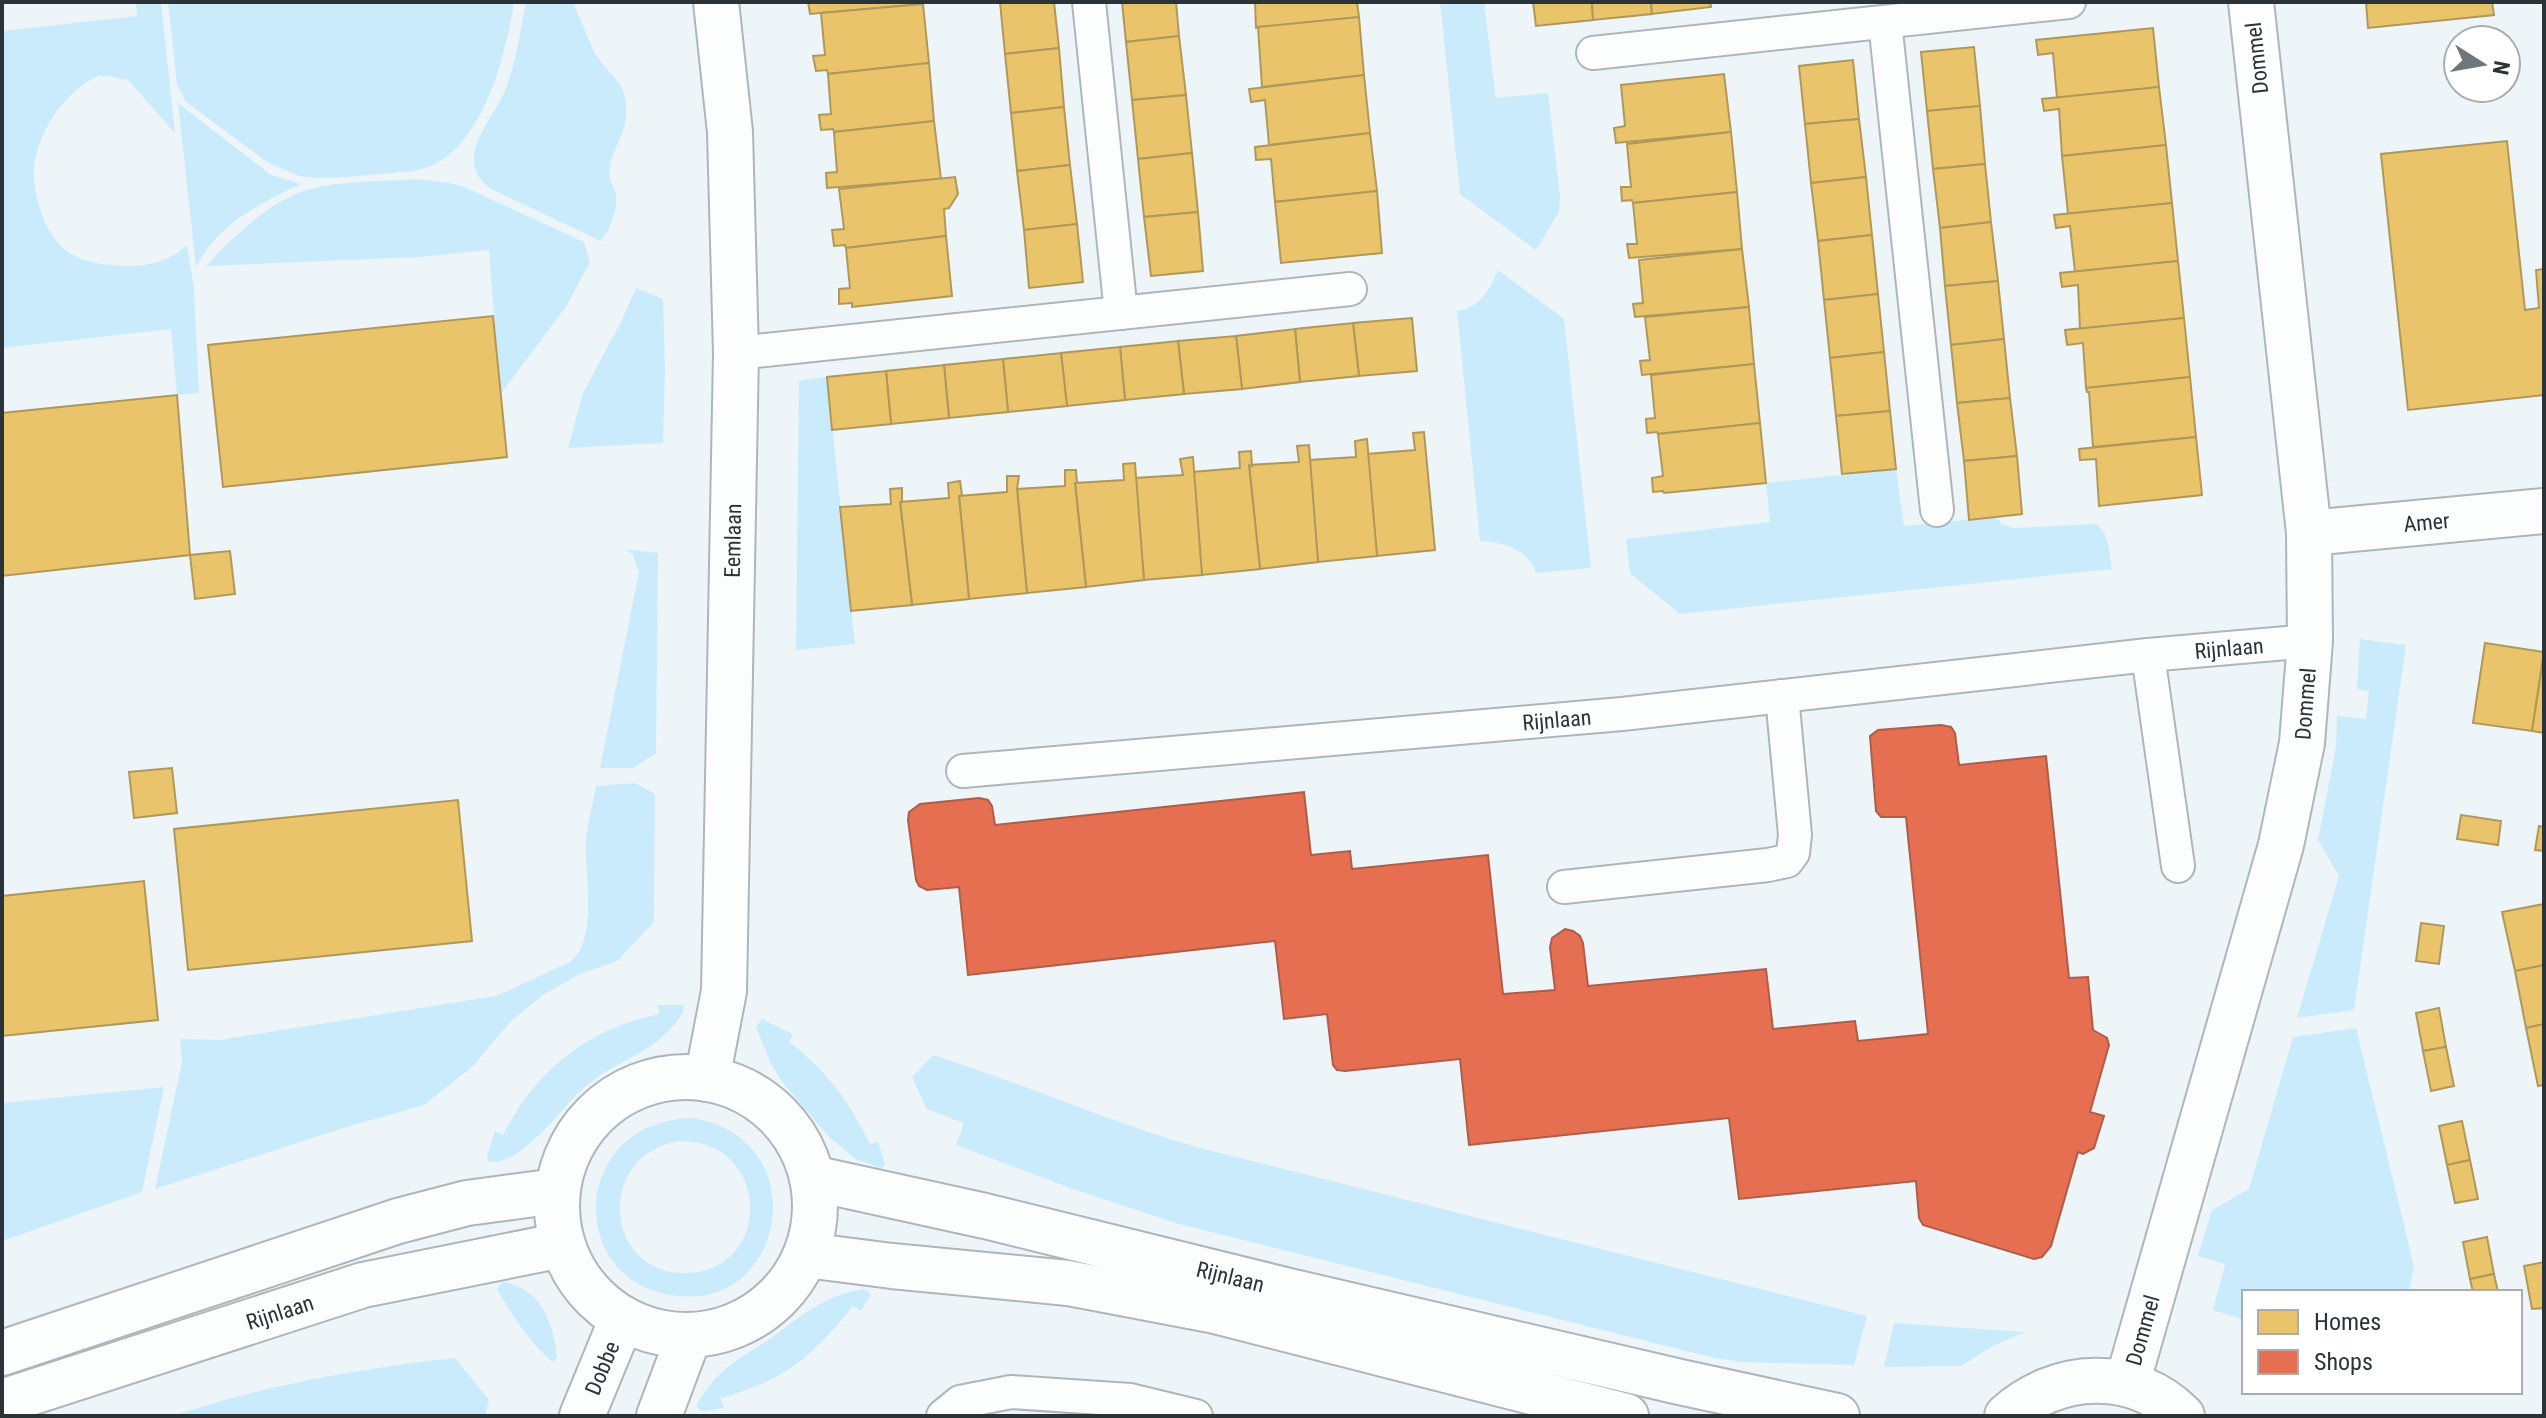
<svg xmlns="http://www.w3.org/2000/svg" width="2546" height="1418" font-family="'Roboto Condensed',sans-serif">
  <rect width="100%" height="100%" fill="#eef5f8"/>
  <!-- green -->
  <g fill="#caebfb" fill-rule="evenodd">
    <path d="M136 2H161L175 133 128 80 100 75C66 90 38 130 34 167 33 180 36 196 40 209 45 226 55 244 71 254 86 263 107 265 124 266 149 266 168 262 187 245L194 289 199 393 177 395 171 329 2 348V31L137 16Z"/>
    <path d="M168 2H514C506 55 482 153 422 169 413 172 401 171 391 173 366 175 342 178 317 178L299 176 267 162 186 102 177 85Z"/>
    <path d="M526 2H572C581 18 586 36 595 53 611 80 629 79 626 118 624 138 607 157 610 177 610 183 615 189 616 195 618 210 610 230 601 241L493 190C478 181 471 167 475 149 479 133 496 110 504 93 516 64 520 33 526 2Z"/>
    <polygon points="1440,2 1484,2 1496,98 1548,93 1560,195 1559,212 1536,250 1460,194"/>
    <path d="M178 103 271 175 301 184C260 203 217 225 196 267Z"/>
    <path d="M416 179 450 183 464 187 584 242 590 262 567 305 500 395 489 250 419 257 206 266C234 236 270 200 310 189 343 180 382 182 416 179Z"/>
    <path d="M1498 270 1564 319 1591 568 1536 573C1528 549 1503 542 1480 541L1457 311C1480 307 1490 290 1498 270Z"/>
    <polygon points="636,288 663,299 665,369 663,443 568,448 583,393 621,322"/>
    <polygon points="827,377 855,644 796,650 799,381"/>
    <path d="M1896 469 1904 526 1996 517 2002 524 2013 528 2096 524C2110 534 2109 553 2112 569L1680 614 1630 573 1626 539 1770 522 1766 483Z"/>
    <polygon points="624,549 658,553 656,753 633,768 600,768 639,572 633,554"/>
    <polygon points="2360,639 2406,645 2354,1010 2297,1018 2339,876 2318,840 2336,747 2337,716 2366,719 2369,691 2357,689"/>
    <path d="M635 783 655 794 654 922 617 961 578 975 543 995 511 1021 472 1067 424 1105 340 1129 155 1189 182 1062 180 1039 219 1040 496 996 570 962C599 940 584 873 586 841 587 823 593 804 596 786Z"/>
    <path d="M657 1005H683L684 1011C656 1055 624 1055 587 1085 565 1102 520 1170 488 1161L487 1157 495 1131 503 1135C537 1069 587 1029 660 1014Z"/>
    <path d="M762 1019 793 1034 789 1042C826 1070 850 1102 870 1144L878 1141 885 1164 882 1168 857 1160 829 1137 783 1083 772 1066 756 1027Z"/>
    <polygon points="2356,1028 2414,1266 2409,1292 2244,1292 2244,1320 2213,1310 2225,1264 2198,1256 2212,1210 2249,1189 2293,1037"/>
    <path d="M933 1055C1022 1083 1107 1121 1197 1147L1867 1316 1854 1365 1740 1362 1710 1357 1179 1224 1070 1188 956 1145 964 1123 927 1109 912 1077Z"/>
    <polygon points="164,1087 142,1192 2,1241 2,1103"/>
    <path d="M692 1118C815 1137 788 1308 678 1296 564 1285 569 1121 692 1118ZM679 1141C773 1140 773 1273 685 1273 603 1274 596 1154 679 1141Z"/>
    <path d="M502 1282C541 1288 553 1321 557 1357L554 1361H551C528 1339 512 1316 497 1289Z"/>
    <path d="M864 1289 871 1294 861 1311 853 1306C812 1357 785 1380 721 1398L724 1408 703 1411 698 1409 697 1404C722 1364 735 1363 771 1338 801 1316 826 1294 864 1289Z"/>
    <polygon points="1894,1323 2025,1332 1993,1346 1961,1366 1884,1367"/>
    <path d="M455 1358 489 1400 485 1416H171C266 1385 356 1369 455 1358Z"/>
  </g>
  <!-- homes -->
  <g fill="#e9c46a" stroke="#b0985b" stroke-width="2">
    <polygon points="808,2 923,2 923,4 810,14"/>
    <polygon points="1000,2 1054,2 1059,48 1005,54"/>
    <polygon points="1122,2 1176,2 1179,36 1126,42"/>
    <polygon points="1357,2 1359,17 1256,28 1255,2"/>
    <polygon points="1533,2 1592,2 1593,20 1536,26"/>
    <polygon points="1592,2 1651,2 1652,14 1593,20"/>
    <polygon points="1651,2 1710,2 1711,7 1652,14"/>
    <polygon points="2366,2 2492,2 2494,15 2368,28"/>
    <polygon points="923,4 929,63 828,74 827,70 816,71 813,56 825,55 821,13"/>
    <polygon points="1359,17 1364,75 1262,87 1258,27"/>
    <polygon points="2153,28 2159,87 2057,98 2053,53 2038,55 2036,40"/>
    <polygon points="1179,36 1186,95 1132,100 1126,42"/>
    <polygon points="1974,47 1980,106 1927,111 1921,52"/>
    <polygon points="1059,48 1064,107 1011,113 1005,54"/>
    <polygon points="1853,60 1859,119 1805,124 1799,66"/>
    <polygon points="929,63 934,121 834,132 833,129 821,130 819,115 831,114 828,74"/>
    <polygon points="1724,74 1731,132 1616,143 1614,128 1625,126 1621,85"/>
    <polygon points="1364,75 1370,133 1269,145 1265,100 1251,102 1249,89"/>
    <polygon points="2159,87 2166,145 2062,156 2059,109 2044,111 2042,99"/>
    <polygon points="1186,95 1192,153 1138,159 1132,100"/>
    <polygon points="1980,106 1985,164 1933,169 1927,111"/>
    <polygon points="1064,107 1070,165 1017,171 1011,113"/>
    <polygon points="1859,119 1866,177 1811,183 1805,124"/>
    <polygon points="934,121 941,179 827,188 826,173 837,172 834,132"/>
    <polygon points="1731,132 1737,192 1633,203 1632,200 1622,201 1621,187 1631,187 1627,144"/>
    <polygon points="1370,133 1377,191 1275,202 1271,159 1256,160 1255,147"/>
    <polygon points="2507,141 2525,310 2539,308 2536,270 2544,269 2544,395 2408,410 2381,154"/>
    <polygon points="2166,145 2172,203 2068,214 2062,156"/>
    <polygon points="1192,153 1198,212 1144,217 1138,159"/>
    <polygon points="1985,164 1991,222 1940,228 1933,169"/>
    <polygon points="1070,165 1077,224 1024,230 1017,171"/>
    <polygon points="955,177 958,194 949,208 944,209 946,236 846,248 845,245 834,246 832,230 844,229 839,189"/>
    <polygon points="1866,177 1872,235 1818,241 1811,183"/>
    <polygon points="1377,191 1382,253 1281,263 1275,202"/>
    <polygon points="1737,192 1742,249 1629,258 1627,244 1637,244 1633,203"/>
    <polygon points="2172,203 2178,261 2075,272 2070,226 2056,228 2054,215"/>
    <polygon points="1198,212 1203,271 1151,276 1144,217"/>
    <polygon points="1991,222 1998,281 1945,286 1940,228"/>
    <polygon points="1077,224 1083,282 1029,288 1024,230"/>
    <polygon points="1872,235 1878,294 1824,300 1818,241"/>
    <polygon points="946,236 952,296 852,307 852,303 839,304 839,289 850,288 846,248"/>
    <polygon points="1742,249 1749,307 1635,317 1633,304 1643,303 1639,260"/>
    <polygon points="2178,261 2184,318 2080,329 2078,285 2062,287 2060,273"/>
    <polygon points="1998,281 2004,339 1951,345 1945,286"/>
    <polygon points="1878,294 1884,352 1830,358 1824,300"/>
    <polygon points="1749,307 1754,364 1642,375 1640,361 1650,360 1645,317"/>
    <polygon points="493,316 507,457 223,487 208,345"/>
    <polygon points="1412,318 1417,371 1359,376 1353,323"/>
    <polygon points="2184,318 2190,377 2086,388 2083,343 2067,345 2065,330"/>
    <polygon points="1353,323 1359,376 1300,382 1295,329"/>
    <polygon points="1295,329 1300,382 1242,389 1236,336"/>
    <polygon points="1236,336 1242,389 1184,394 1178,341"/>
    <polygon points="2004,339 2010,398 1957,403 1951,345"/>
    <polygon points="1178,341 1184,394 1125,400 1120,347"/>
    <polygon points="1120,347 1125,400 1067,406 1061,353"/>
    <polygon points="1884,352 1890,411 1836,416 1830,358"/>
    <polygon points="1061,353 1067,406 1008,412 1003,359"/>
    <polygon points="1003,359 1008,412 949,418 944,365"/>
    <polygon points="1754,364 1760,423 1658,434 1657,432 1647,433 1646,419 1655,418 1651,375"/>
    <polygon points="944,365 949,418 891,424 886,371"/>
    <polygon points="886,371 891,424 832,430 827,377"/>
    <polygon points="2190,377 2196,437 2093,447 2089,392 2087,392 2086,388"/>
    <polygon points="177,395 190,555 2,576 2,413"/>
    <polygon points="2010,398 2017,456 1964,461 1957,403"/>
    <polygon points="1890,411 1896,469 1842,474 1836,416"/>
    <polygon points="1760,423 1766,483 1664,493 1663,491 1653,492 1652,478 1663,476 1658,434"/>
    <polygon points="1424,432 1435,550 1377,556 1367,454 1415,450 1413,433"/>
    <polygon points="2196,437 2202,495 2099,506 2096,459 2080,460 2079,449"/>
    <polygon points="1367,439 1377,556 1318,562 1309,460 1356,457 1355,441"/>
    <polygon points="1309,445 1318,562 1260,569 1249,465 1299,462 1297,446"/>
    <polygon points="1251,451 1252,466 1249,465 1260,569 1202,575 1192,472 1240,468 1239,452"/>
    <polygon points="2017,456 2022,514 1969,520 1964,461"/>
    <polygon points="1193,457 1202,575 1144,580 1134,478 1183,475 1180,459"/>
    <polygon points="1135,463 1144,580 1086,587 1075,483 1124,480 1123,464"/>
    <polygon points="1065,470 1076,470 1077,483 1075,483 1086,587 1027,593 1017,489 1065,486"/>
    <polygon points="1007,476 1019,476 1017,489 1027,593 969,599 959,496 1007,492"/>
    <polygon points="960,481 962,495 959,496 969,599 912,605 900,502 949,498 948,483"/>
    <polygon points="902,488 902,502 900,502 912,605 851,611 840,507 891,504 890,489"/>
    <polygon points="230,551 235,594 195,599 190,555"/>
    <polygon points="2485,643 2544,652 2532,731 2473,723"/>
    <polygon points="2544,653 2544,733 2532,731"/>
    <polygon points="172,768 177,813 134,818 129,772"/>
    <polygon points="458,800 472,941 188,970 174,829"/>
    <polygon points="2461,815 2501,821 2498,845 2457,839"/>
    <polygon points="2539,826 2544,827 2544,851 2535,850"/>
    <polygon points="144,881 158,1020 2,1036 2,896"/>
    <polygon points="2544,904 2544,965 2515,971 2502,912"/>
    <polygon points="2421,923 2444,926 2439,964 2416,961"/>
    <polygon points="2544,965 2544,1024 2526,1028 2515,971"/>
    <polygon points="2439,1008 2446,1047 2423,1051 2416,1013"/>
    <polygon points="2544,1024 2544,1085 2538,1086 2526,1028"/>
    <polygon points="2446,1047 2454,1086 2431,1091 2423,1051"/>
    <polygon points="2462,1121 2470,1160 2447,1165 2439,1126"/>
    <polygon points="2470,1160 2478,1199 2455,1203 2447,1165"/>
    <polygon points="2487,1237 2494,1274 2470,1279 2463,1242"/>
    <polygon points="2544,1262 2544,1308 2532,1309 2524,1266"/>
    <polygon points="2494,1274 2498,1292 2473,1292 2470,1279"/>
  </g>
  <!-- shops -->
  <polygon fill="#e76f51" stroke="#ae5d49" stroke-width="2" points="1941,725 1951,727 1955,733 1959,765 2046,756 2069,978 2088,977 2093,1030 2107,1038 2109,1045 2090,1112 2104,1116 2094,1148 2083,1154 2078,1152 2051,1246 2042,1257 2034,1259 1923,1225 1919,1218 1916,1181 1739,1199 1729,1118 1469,1145 1460,1059 1345,1071 1337,1070 1333,1065 1327,1014 1284,1019 1275,941 968,975 959,887 927,890 919,886 916,880 908,820 909,812 920,804 979,798 988,800 992,806 995,825 1304,792 1311,855 1350,851 1352,869 1488,855 1503,994 1555,990 1550,947 1552,938 1565,929 1573,931 1580,936 1583,943 1588,986 1766,969 1773,1029 1855,1021 1858,1041 1928,1034 1906,817 1881,817 1876,811 1870,736 1878,730"/>
  <g fill="none" stroke-linecap="round" stroke-linejoin="round">
    <!-- service casing -->
    <g stroke="#afb6b9" stroke-width="36">
      <g id="service">
        <polyline points="1089,2 1121,313"/>
        <polyline points="1885,22 1937,510"/>
        <polyline points="1593,53 2069,2"/>
        <polyline points="736,353 1350,289"/>
        <polyline points="2148,655 2178,866"/>
        <path id="s1" d="M963 771 1622 714 2148 655 2310 641"/>
        <polyline points="1564,887 1768,865 1787,861 1793,853 1795,835 1782,696"/>
        <polyline points="943,1416 960,1402 1011,1392 1130,1400 1196,1416"/>
      </g>
    </g>
    <!-- minor casing -->
    <g stroke="#afb6b9" stroke-width="48">
      <g id="minor">
        <path id="s2" d="M2309 533 2544 511"/>
        <path id="s3" d="M707 1079 724 991 736 353 730 132 716 2"/>
        <path id="s4" d="M2127 1384 2281 845 2302 743 2310 641 2309 533 2251 2"/>
        <path id="s5" d="M582 1416 622 1319"/>
        <polyline points="659,1416 689,1336"/>
      </g>
    </g>
    <!-- tertiary casing -->
    <g stroke="#afb6b9" stroke-width="48">
      <g id="tertiary">
        <circle cx="686" cy="1206" r="129"/>
        <path id="s6" d="M812 1178 985 1216 1289 1291 1680 1382 1837 1416"/>
        <polyline points="806,1255 892,1266 1068,1283 1215,1311 1626,1416"/>
        <polyline points="2,1353 398,1221 467,1203 557,1191"/>
        <path id="s7" d="M2 1402 363 1285 562 1245"/>
        <path d="M2007 1416C2057 1371 2133 1367 2182 1416"/>
      </g>
    </g>
    <!-- service -->
    <use href="#service" stroke="#fcfefe" stroke-width="32"/>
    <!-- minor -->
    <use href="#minor" stroke="#fcfefe" stroke-width="44"/>
    <!-- tertiary -->
    <use href="#tertiary" stroke="#fcfefe" stroke-width="44"/>
  </g>
  <g text-anchor="middle" dominant-baseline="central" stroke-width="8" stroke-linejoin="round" paint-order="stroke">
    <!-- street labels -->
    <g font-size="22" fill="#2a3337" stroke="#fff">
      <text transform="translate(2257 58) rotate(-96)">Dommel</text>
      <text stroke="none"><textPath href="#s2" startOffset="118">Amer</textPath></text>
      <text stroke="none"><textPath href="#s3" startOffset="540">Eemlaan</textPath></text>
      <text stroke="none"><textPath href="#s1" startOffset="1272">Rijnlaan</textPath></text>
      <text stroke="none"><textPath href="#s4" startOffset="704">Dommel</textPath></text>
      <text stroke="none"><textPath href="#s1" startOffset="596">Rijnlaan</textPath></text>
      <text stroke="none"><textPath href="#s6" startOffset="430">Rijnlaan</textPath></text>
      <text stroke="none"><textPath href="#s7" startOffset="292">Rijnlaan</textPath></text>
      <text stroke="none"><textPath href="#s4" startOffset="56">Dommel</textPath></text>
      <text stroke="none"><textPath href="#s5" startOffset="52">Dobbe</textPath></text>
    </g>
  </g>
  <!-- border -->
  <rect width="2546" height="1418" fill="none" stroke="#2a3337" stroke-width="8"/>
  <!-- legend -->
  <rect x="2242" y="1290" width="280" height="104" fill="#ffffff" stroke="#aaadaf" stroke-width="2"/>
  <rect x="2258" y="1310" width="40" height="24" fill="#e9c46a" stroke="#aaadaf" stroke-width="2"/>
  <text x="2314" y="1330" font-size="24" fill="#2a3337">Homes</text>
  <rect x="2258" y="1350" width="40" height="24" fill="#e76f51" stroke="#aaadaf" stroke-width="2"/>
  <text x="2314" y="1370" font-size="24" fill="#2a3337">Shops</text>
  <!-- north arrow -->
  <g transform="translate(2482 64) rotate(101)"><circle r="38" fill="#ffffff" stroke="#aaadaf" stroke-width="2"/>
  <path d="M0-6L14 30L0 20L-14 30Z" fill="#6f777b"/>
  <text y="-12" font-size="22" font-weight="bold" text-anchor="middle" fill="#2a3337">N</text>
  </g>
</svg>
